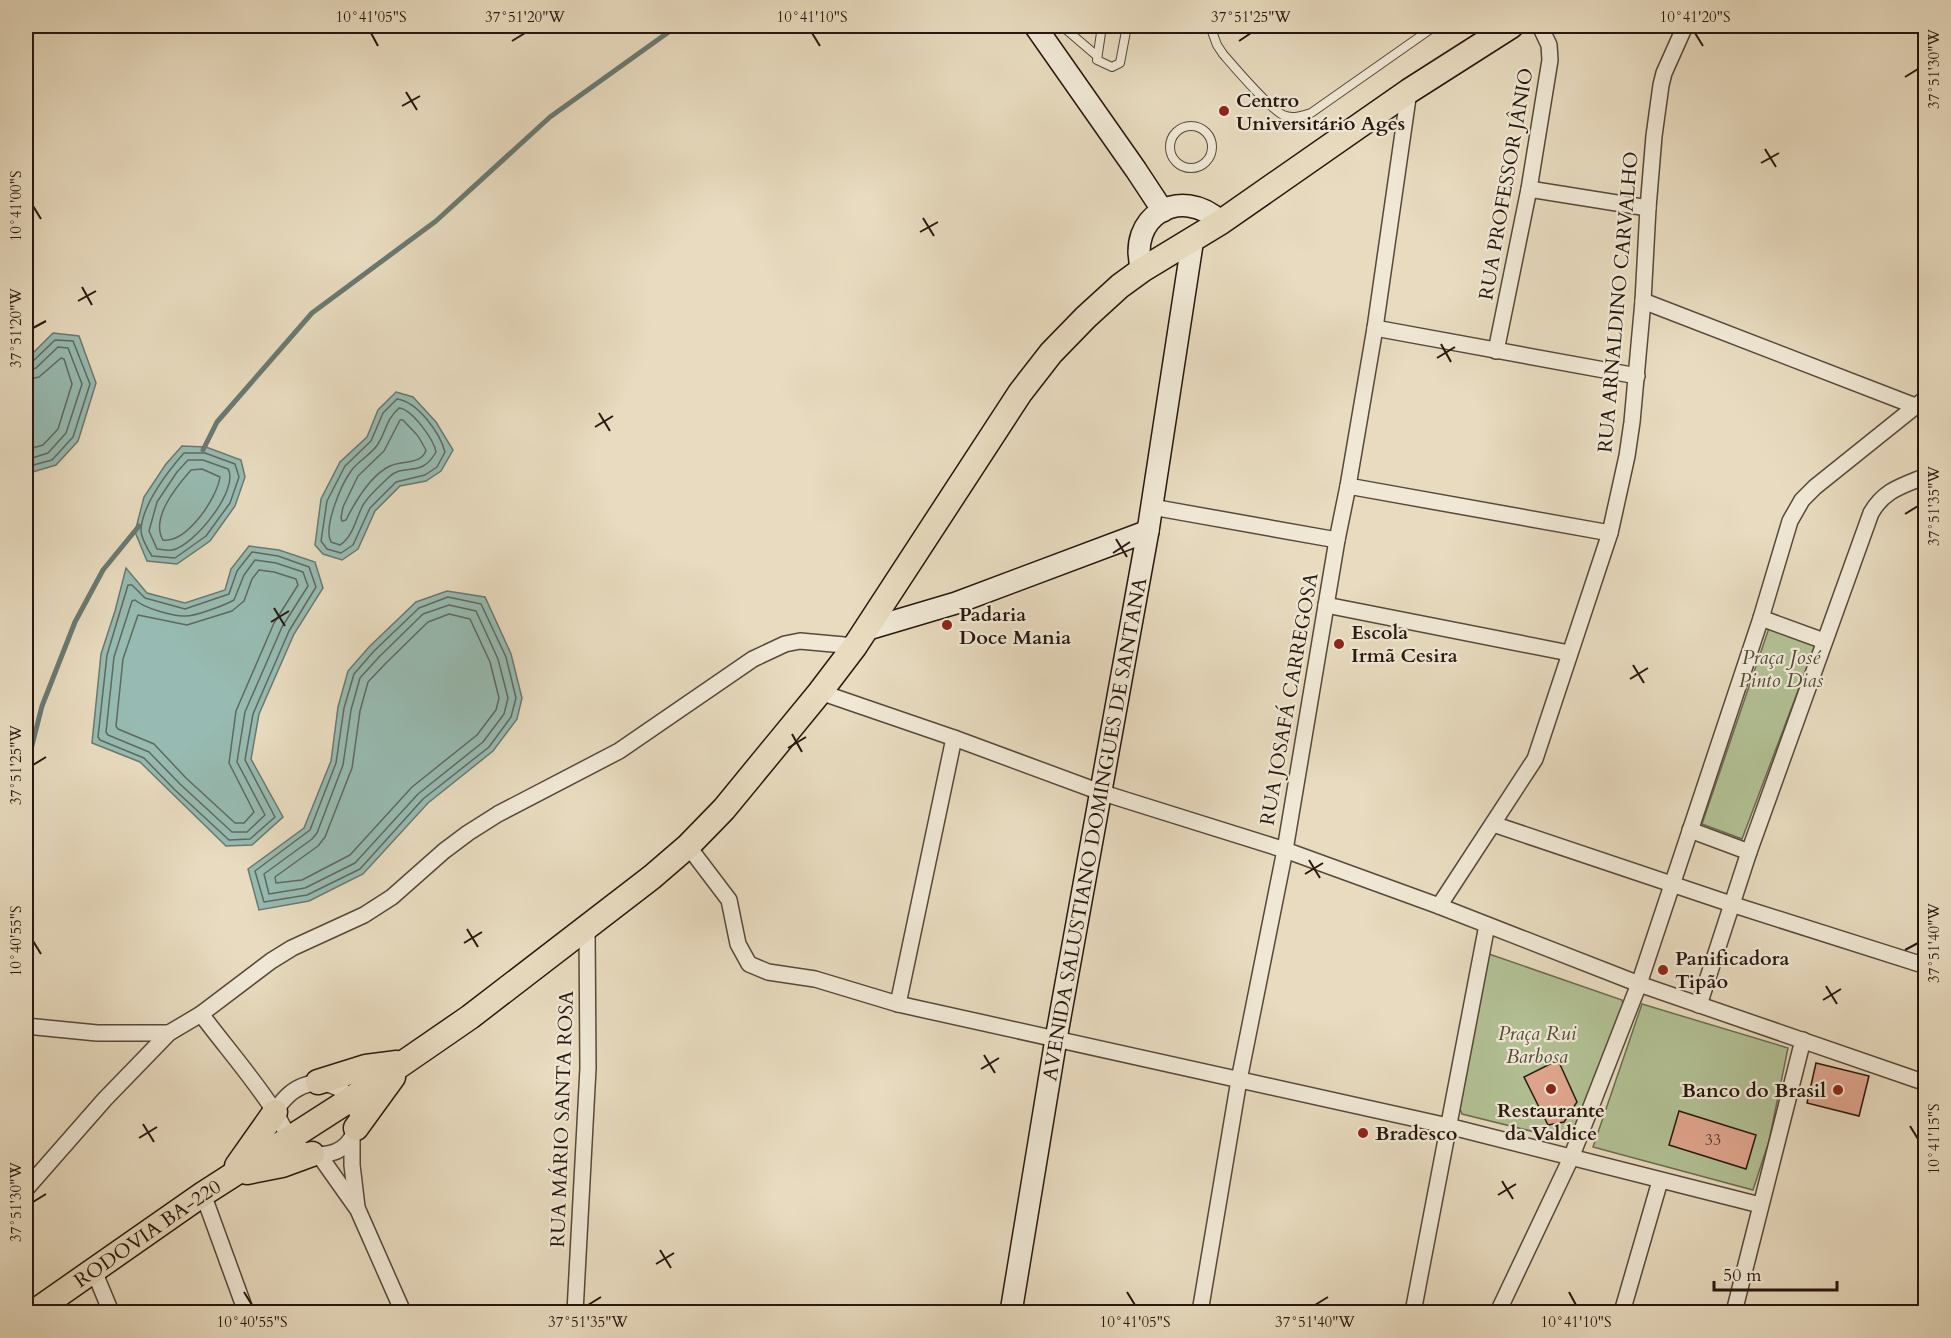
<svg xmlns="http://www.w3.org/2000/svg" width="1951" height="1338" font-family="Cardo,serif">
  <rect width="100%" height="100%" fill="#e8dbbf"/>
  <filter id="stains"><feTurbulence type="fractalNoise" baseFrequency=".00333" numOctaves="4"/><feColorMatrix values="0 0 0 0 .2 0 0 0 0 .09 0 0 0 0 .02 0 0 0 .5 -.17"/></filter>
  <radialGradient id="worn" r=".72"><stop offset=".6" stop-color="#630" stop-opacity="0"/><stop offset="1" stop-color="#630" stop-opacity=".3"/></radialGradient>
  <!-- green -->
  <g fill="#b2c195" stroke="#6c6c52" stroke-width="1.5">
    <polygon points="1769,628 1816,643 1742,839 1702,824"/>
    <polygon points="1489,954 1622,1000 1624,1008 1571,1141 1462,1114 1456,1098"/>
    <polygon points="1642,1004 1788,1048 1769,1141 1753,1190 1593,1147"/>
  </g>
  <!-- water -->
  <g fill="#97bbb2" stroke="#6a7970" stroke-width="1.5">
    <polygon points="53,333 79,336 96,383 78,441 56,465 26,474 26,360"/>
    <polygon points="396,392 413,397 436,422 453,450 441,471 426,481 400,486 375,511 358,549 342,560 323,554 315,545 321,499 340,462 367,437 378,410"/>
    <polygon points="182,446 206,447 241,460 245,477 235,506 210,541 177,564 147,561 135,532 144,497 166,464"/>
    <polygon points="249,546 279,550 315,562 323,588 294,634 259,714 251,759 283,817 252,845 226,846 140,762 92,743 101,654 115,611 126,568 147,593 185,603 225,590 231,569"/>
    <polygon points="447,591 485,597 511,654 522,698 517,719 493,751 428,803 363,874 309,901 259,910 248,869 304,828 331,761 338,707 348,671 369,647 416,602"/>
  </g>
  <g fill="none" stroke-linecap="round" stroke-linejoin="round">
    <!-- shore -->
    <g stroke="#5f6960" stroke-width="1.5">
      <polyline points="26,363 32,362 55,340 73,341 90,384 73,437 52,460 26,467"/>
      <polyline points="26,371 36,368 58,347 68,348 82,384 66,433 48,453 26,460"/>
      <polyline points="26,380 39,377 61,358 64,359 72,384 58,429 43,445 26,450"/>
      <path d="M397 399C418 402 440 433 445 452L437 467 425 475 396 482 370 508 353 545 341 553 327 549 321 541 327 501 345 466 371 441 383 413Z"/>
      <path d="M399 408C412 409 434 440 436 452 421 479 405 462 389 477 381 485 369 495 363 505 356 518 353 537 340 545L331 542C323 527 341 485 351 471 358 461 371 455 378 444 387 430 385 421 399 408Z"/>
      <path d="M400 420H403L418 436 426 450C422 465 402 460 390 466 371 475 355 502 346 520L342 521 341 518 343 507 358 476 384 451Z"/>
      <path d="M184 453H205L235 464 239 477 230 503 206 536 175 558 152 556C148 550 141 537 141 530 142 505 168 471 184 453Z"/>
      <path d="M188 460H203L228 469C240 489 193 547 172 550 168 551 162 549 157 549L149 531 157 502 177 472Z"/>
      <path d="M202 469 220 477C217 498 187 543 163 540 150 518 177 486 191 470Z"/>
      <polygon points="252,552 278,556 309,567 316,587 289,631 253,714 245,760 275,817 250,839 229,840 175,790 144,758 100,740 98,737 107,655 128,585 132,585 145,598 185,609 229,594 237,571"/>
      <path d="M255 560 276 563 303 572 308 586 282 627 245 712 237 762 265 815 247 832H232L180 784 149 752 108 735 106 732 114 657 132 601 135 600C144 608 172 616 184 616 194 617 225 605 234 600L244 575Z"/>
      <polygon points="259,570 274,572 296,579 298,585 274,623 236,711 229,763 254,812 244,823 235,823 186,778 154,744 118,729 116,726 123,659 138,615 187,625 232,611 244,601 252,579"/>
      <polygon points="448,597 481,604 506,657 516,698 511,717 489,747 423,799 360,869 307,895 264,902 255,871 310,830 336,763 344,708 354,674 374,651 419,608"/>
      <polygon points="449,605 476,611 498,659 508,698 504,714 483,742 418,794 355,863 305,888 269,894 264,874 312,839 317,833 343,765 351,710 360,678 379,657 423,614"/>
      <polygon points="449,614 470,619 490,662 499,698 496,710 477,735 412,787 350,855 302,880 276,883 275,877 318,846 325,837 352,768 360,711 368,682 386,663 428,622"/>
    </g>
    <!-- stream -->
    <g stroke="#6a7970" stroke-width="5">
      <polyline points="203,450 217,422 312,313 436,221 550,117 677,26"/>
      <polyline points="26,769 42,706 75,622 103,570 139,526"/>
    </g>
  </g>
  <!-- building -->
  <g fill="#e0a68f" stroke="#27170e" stroke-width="1.5">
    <polygon points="1558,1060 1577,1102 1564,1122 1548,1125 1524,1077"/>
    <polygon points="1816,1063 1869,1076 1859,1116 1807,1103"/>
    <polygon points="1679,1111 1756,1135 1746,1169 1669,1145"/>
  </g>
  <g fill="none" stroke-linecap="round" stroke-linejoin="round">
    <!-- lane casing -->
    <g stroke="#57483a" stroke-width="10">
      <g id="lane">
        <polyline points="1062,26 1097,56"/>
        <polyline points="1102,26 1097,60 1112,67 1120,63 1127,26"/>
        <path d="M1210 26 1217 45 1223 54C1236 69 1268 107 1283 115 1292 119 1302 116 1311 113L1435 26"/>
        <circle cx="1191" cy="147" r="21"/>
      </g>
    </g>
    <!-- street casing -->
    <g stroke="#57483a" stroke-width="18">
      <g id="street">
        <polyline points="1529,189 1648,208"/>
        <polyline points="1643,301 1915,406"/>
        <polyline points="1375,328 1637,376"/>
        <polyline points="1496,351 1529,189 1550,60 1549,45 1540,26"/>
        <polyline points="1348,486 1610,533"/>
        <polyline points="1152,507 1337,540"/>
        <polyline points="1326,605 1569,653"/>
        <polyline points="1761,618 1824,641"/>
        <polyline points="820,692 954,738 1100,792 1285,850 1439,906 1639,984 1926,1083"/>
        <polyline points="1493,824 1731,904 1926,966"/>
        <polyline points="1690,830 1749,852"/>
        <polyline points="688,846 729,900 738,944 749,964 768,972 815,979 898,1004 1448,1126 1760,1205"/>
        <polyline points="1439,906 1535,759 1610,533 1627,456 1632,422 1643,301 1648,208 1654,136 1661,85 1664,73 1685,26"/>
        <polyline points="898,1004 954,738"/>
        <path d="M1699 1005 1749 852 1871 513C1884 490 1902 486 1926 476"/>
        <path d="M201 1014C225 1046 253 1078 275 1112 282 1123 287 1137 297 1146 312 1158 334 1157 347 1144 385 1102 312 1049 275 1112"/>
        <polyline points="26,1026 97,1033 169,1033"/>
        <polyline points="352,1137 352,1165 357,1207"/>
        <polyline points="319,1155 358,1210 403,1312"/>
        <polyline points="26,1189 105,1099 169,1033 201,1014 271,961 292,948 364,915 392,897 444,851 468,833 498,814 619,751 753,659 785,644 800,641 855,646"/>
        <polyline points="203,1194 246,1312"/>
        <polyline points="94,1271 111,1312"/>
        <polyline points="575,1312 588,1068 587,927"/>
        <polyline points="1200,1312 1239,1080 1285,850 1337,540 1348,486 1375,328 1409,91"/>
        <polyline points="1413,1312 1487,925"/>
        <polyline points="1498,1312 1571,1158 1639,984 1761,618 1790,521 1802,500 1815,487 1926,398"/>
        <polyline points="1622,1312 1660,1181"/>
        <polyline points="1734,1312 1803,1040"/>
      </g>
    </g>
    <!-- secondary casing -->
    <g stroke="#27170e" stroke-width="24">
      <g id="secondary">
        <polyline points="1035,26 1136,170 1163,211"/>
        <path d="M1142 270C1126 217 1180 184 1221 222"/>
        <polyline points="865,630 956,603 1148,531"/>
        <path id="s1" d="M1011 1312 1056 1039 1148 531 1193 238"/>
      </g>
    </g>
    <!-- primary casing -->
    <g stroke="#27170e" stroke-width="27">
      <g id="primary">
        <polyline points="318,1082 366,1067 397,1063"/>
        <polyline points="356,1128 393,1077"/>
        <polyline points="237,1166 275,1112"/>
        <polyline points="247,1172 282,1165 312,1154"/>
        <path id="s2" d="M34 1312 203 1194 351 1099 470 1017 652 877 688 846 724 809 820 692 855 646 1020 393 1051 353 1086 317 1120 286 1142 270 1221 222 1409 91 1511 26"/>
      </g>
    </g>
    <!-- lane -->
    <use href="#lane" stroke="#f0e8d5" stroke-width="8"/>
    <!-- street -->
    <use href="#street" stroke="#f0e8d5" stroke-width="15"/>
    <!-- secondary -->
    <use href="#secondary" stroke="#f0e8d5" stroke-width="21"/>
    <!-- primary -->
    <use href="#primary" stroke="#e8dbbf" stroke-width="24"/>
  </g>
  <!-- ticks -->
  <path fill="none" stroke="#27170e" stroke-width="2" d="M371 33 378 46M812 33 820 46M1695 33 1703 46M512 41 525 33M1239 41 1251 33M1905 77 1918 69M406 92 417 110M402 106 420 96M1765 149 1776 167M1761 163 1779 153M33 206 41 219M923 218 934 236M920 232 938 222M82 287 92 305M78 301 96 291M33 328 46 321M1441 344 1451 362M1437 358 1455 347M599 413 610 431M595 427 613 416M1905 514 1918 506M1116 539 1127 557M1113 553 1130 542M274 608 285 626M271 622 289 611M1633 665 1644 683M1630 679 1648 668M792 734 802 752M788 748 806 737M33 765 46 757M1309 860 1320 878M1305 874 1323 863M467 929 478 947M33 941 41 954M464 943 482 932M1905 950 1918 943M1826 986 1837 1004M1823 1000 1841 989M984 1055 995 1073M981 1069 999 1058M143 1124 154 1142M1910 1126 1918 1139M139 1138 157 1127M1502 1181 1513 1199M1498 1195 1516 1184M33 1202 46 1194M660 1250 671 1268M656 1264 674 1253M244 1292 252 1305M1127 1292 1135 1305M1569 1292 1576 1305M588 1305 601 1297M1315 1305 1328 1297"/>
  <!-- markers -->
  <g fill="#8f2418" stroke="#f0e8d5" stroke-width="2">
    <circle cx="1224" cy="111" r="6"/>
    <circle cx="947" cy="625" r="6"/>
    <circle cx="1339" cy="644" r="6"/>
    <circle cx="1663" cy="970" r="6"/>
    <circle cx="1551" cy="1089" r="6"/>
    <circle cx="1838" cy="1090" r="6"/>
    <circle cx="1363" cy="1133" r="6"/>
  </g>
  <g text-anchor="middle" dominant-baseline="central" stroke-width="4.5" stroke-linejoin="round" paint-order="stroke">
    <!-- number labels -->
    <g font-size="16" fill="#553b2e">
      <text x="1713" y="1140">33</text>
    </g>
    <!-- poi labels -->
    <g font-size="20" font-weight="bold" fill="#27170e" stroke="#f0e8d5" text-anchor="start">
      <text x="1236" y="100">Centro<tspan x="1236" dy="23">Universitário Ages</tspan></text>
      <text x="959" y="614">Padaria<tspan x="959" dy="23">Doce Mania</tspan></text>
      <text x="1351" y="632">Escola<tspan x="1351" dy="23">Irmã Cesira</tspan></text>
      <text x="1675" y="958">Panificadora<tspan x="1675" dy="23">Tipão</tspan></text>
      <text x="1826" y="1090" text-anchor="end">Banco do Brasil</text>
      <text x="1551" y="1110" text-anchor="middle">Restaurante<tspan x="1551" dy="23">da Valdice</tspan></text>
      <text x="1375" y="1133">Bradesco</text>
    </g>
    <!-- street labels -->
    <g font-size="20" fill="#27170e" stroke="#f0e8d5">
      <text transform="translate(1506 184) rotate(-80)">RUA PROFESSOR JÂNIO</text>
      <text transform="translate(1618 302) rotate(-85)">RUA ARNALDINO CARVALHO</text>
      <text transform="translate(1289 699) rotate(-80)">RUA JOSAFÁ CARREGOSA</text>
      <text stroke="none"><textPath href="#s1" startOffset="490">AVENIDA SALUSTIANO DOMINGUES DE SANTANA</textPath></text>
      <text transform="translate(562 1119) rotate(-88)">RUA MÁRIO SANTA ROSA</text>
      <text stroke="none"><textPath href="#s2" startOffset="138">RODOVIA BA-220</textPath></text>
    </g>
    <!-- park labels -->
    <g font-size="20" font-style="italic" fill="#514a36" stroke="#f0e8d5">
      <text x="1781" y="657">Praça José<tspan x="1781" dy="23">Pinto Dias</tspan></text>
      <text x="1537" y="1033">Praça Rui<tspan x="1537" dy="23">Barbosa</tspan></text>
    </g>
  </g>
  <!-- margin -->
  <rect width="1951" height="1338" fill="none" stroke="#e8dbbf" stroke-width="66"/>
  <!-- scale -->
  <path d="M1714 1281v9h123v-9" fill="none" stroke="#27170e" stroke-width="3"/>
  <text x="1723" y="1281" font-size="18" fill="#27170e" stroke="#f0e8d5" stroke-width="4.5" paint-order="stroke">50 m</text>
  <rect x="33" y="33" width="1885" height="1272" fill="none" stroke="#27170e" stroke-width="2"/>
  <g font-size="15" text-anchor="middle" fill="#27170e">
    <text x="371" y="22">10°41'05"S</text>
    <text x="525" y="22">37°51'20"W</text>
    <text x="812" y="22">10°41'10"S</text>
    <text x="1251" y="22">37°51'25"W</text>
    <text x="1695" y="22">10°41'20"S</text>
    <text transform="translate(1934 69) rotate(-90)" y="5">37°51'30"W</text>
    <text transform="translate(16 206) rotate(-90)" y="5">10°41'00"S</text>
    <text transform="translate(16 328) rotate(-90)" y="5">37°51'20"W</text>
    <text transform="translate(1934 506) rotate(-90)" y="5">37°51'35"W</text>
    <text transform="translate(16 765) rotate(-90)" y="5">37°51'25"W</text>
    <text transform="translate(16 941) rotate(-90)" y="5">10°40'55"S</text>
    <text transform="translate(1934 943) rotate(-90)" y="5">37°51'40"W</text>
    <text transform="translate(1934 1139) rotate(-90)" y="5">10°41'15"S</text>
    <text transform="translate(16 1202) rotate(-90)" y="5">37°51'30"W</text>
    <text x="252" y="1327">10°40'55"S</text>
    <text x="588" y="1327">37°51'35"W</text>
    <text x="1135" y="1327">10°41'05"S</text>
    <text x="1315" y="1327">37°51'40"W</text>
    <text x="1576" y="1327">10°41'10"S</text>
  </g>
  <rect width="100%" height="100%" filter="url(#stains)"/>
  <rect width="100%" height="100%" fill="url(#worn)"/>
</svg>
